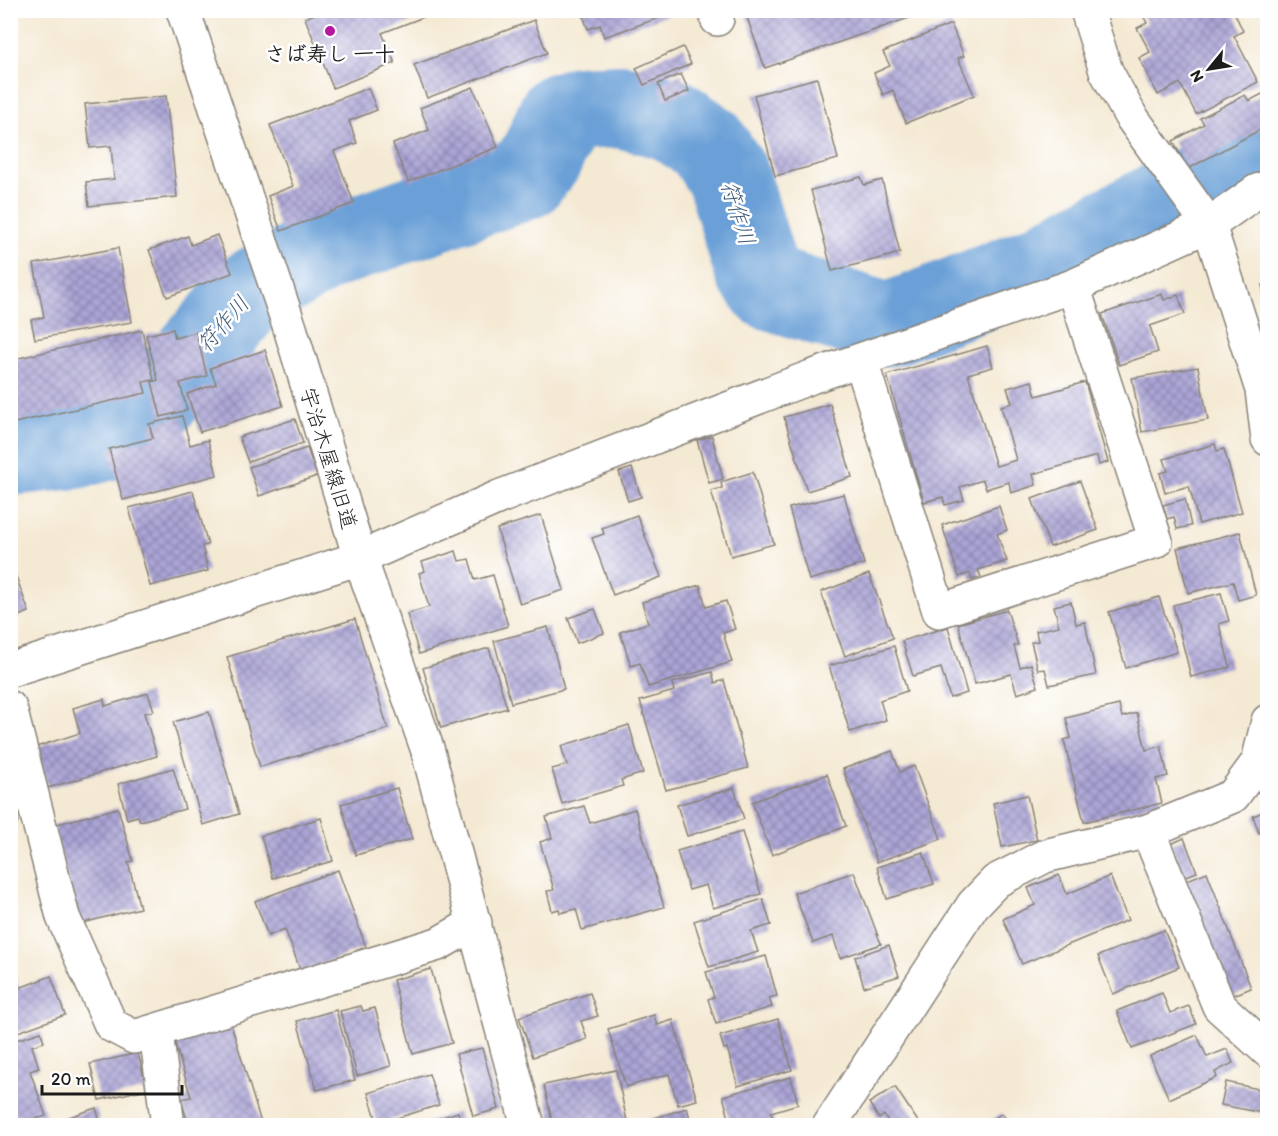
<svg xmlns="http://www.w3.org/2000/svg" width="1278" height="1136" font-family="Itim,'Klee One',sans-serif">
  <defs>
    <pattern id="building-cross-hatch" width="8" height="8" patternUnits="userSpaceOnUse" patternTransform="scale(1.5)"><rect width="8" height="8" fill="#aba4d6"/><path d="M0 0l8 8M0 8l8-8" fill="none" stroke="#8a85ad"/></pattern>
  </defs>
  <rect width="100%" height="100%" fill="#fff"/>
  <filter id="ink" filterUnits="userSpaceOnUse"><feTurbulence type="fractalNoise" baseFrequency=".0167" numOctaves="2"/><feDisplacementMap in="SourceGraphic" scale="12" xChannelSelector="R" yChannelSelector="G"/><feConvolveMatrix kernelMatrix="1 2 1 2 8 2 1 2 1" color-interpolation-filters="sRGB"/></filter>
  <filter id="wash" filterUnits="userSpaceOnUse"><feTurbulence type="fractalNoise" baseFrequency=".008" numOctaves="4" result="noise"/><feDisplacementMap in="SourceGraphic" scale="24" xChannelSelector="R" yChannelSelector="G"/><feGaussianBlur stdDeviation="1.35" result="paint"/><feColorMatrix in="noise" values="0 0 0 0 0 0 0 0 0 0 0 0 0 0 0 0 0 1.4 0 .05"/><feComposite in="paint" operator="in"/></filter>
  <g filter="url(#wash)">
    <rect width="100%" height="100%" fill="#f4e9d3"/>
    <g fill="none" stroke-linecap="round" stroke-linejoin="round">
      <!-- river -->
      <polyline stroke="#6aa0d7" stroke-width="84" points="10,454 75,447 106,439 145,414 250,292 325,249 525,178 541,158 560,114 579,108 621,106 671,119 706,143 728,177 756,269 770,288 888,325 1033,269 1225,170 1268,158"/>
    </g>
    <g id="blocks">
      <!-- building -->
      <g fill="url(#building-cross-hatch)">
        <polygon points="325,10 423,10 426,16 382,33 395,63 333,88 305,18"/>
        <polygon points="581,10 679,10 679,11 604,37 600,25 588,29"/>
        <polygon points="749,10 929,10 929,11 765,68 745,12"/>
        <polygon points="1143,10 1233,10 1243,31 1234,36 1258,82 1196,114 1180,83 1158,95 1139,58 1150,52 1137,28 1147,23 1141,12"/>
        <polygon points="534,20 547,53 427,98 414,65"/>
        <polygon points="951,24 964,56 958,58 974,95 906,123 893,90 883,95 874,73 890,66 883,52"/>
        <polygon points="683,47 691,64 644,85 636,68"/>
        <polygon points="681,74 689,91 665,101 658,84"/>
        <polygon points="817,78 838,159 775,176 754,95"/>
        <polygon points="473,87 498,147 408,182 393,144 429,130 420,108"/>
        <polygon points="368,88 377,110 349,121 357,143 334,151 354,203 281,231 268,196 293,186 270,125"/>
        <polygon points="1264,93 1268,100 1268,136 1263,128 1188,169 1173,141 1204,124 1200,118 1245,95 1249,101"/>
        <polygon points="166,96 177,197 89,206 86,182 114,179 111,146 90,148 85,104"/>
        <polygon points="861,177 864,185 882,180 900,253 832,271 811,190"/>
        <polygon points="217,235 232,273 167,297 149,250 188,236 191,245"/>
        <polygon points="118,248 132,322 35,339 31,320 44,317 34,264"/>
        <polygon points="1268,284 1268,306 1266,306 1262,285"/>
        <polygon points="1162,294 1164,300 1178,295 1185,314 1150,326 1158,352 1119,365 1102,314"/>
        <polygon points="173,329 175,338 196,332 207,376 180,383 187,410 161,417 152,382 158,380 146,335"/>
        <polygon points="142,330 154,380 143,382 146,393 10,424 10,360"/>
        <polygon points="987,346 993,367 968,374 996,466 1016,460 1001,406 1012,403 1007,388 1032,381 1036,396 1085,382 1108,462 1099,465 1097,456 1033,474 1036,485 1011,493 1009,482 986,489 983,480 960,487 964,500 945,505 943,497 924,502 887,375"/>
        <polygon points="265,350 283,406 200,432 187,394 216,384 210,368"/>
        <polygon points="1198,367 1208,420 1142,432 1132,378"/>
        <polygon points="830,404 852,477 807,491 784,417"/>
        <polygon points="182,416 190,445 208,440 217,475 123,500 109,449 153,438 149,424"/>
        <polygon points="295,419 303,443 248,462 239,437"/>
        <polygon points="712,436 723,479 709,483 697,440"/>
        <polygon points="1215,444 1217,451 1224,449 1242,512 1199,524 1189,486 1165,493 1160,473 1168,471 1164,459"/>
        <polygon points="307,448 317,476 259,496 249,467"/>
        <polygon points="632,468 641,497 628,501 619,472"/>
        <polygon points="753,472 774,544 731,556 711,491 722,488 721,482"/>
        <polygon points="1080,481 1098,530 1050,547 1032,499"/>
        <polygon points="193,491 208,545 202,546 208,571 150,586 129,508"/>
        <polygon points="844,494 864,564 809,580 789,508"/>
        <polygon points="1185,499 1191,526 1177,529 1174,517 1167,519 1163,505"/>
        <polygon points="999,506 1007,530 997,534 1007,561 978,570 981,577 972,580 970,573 959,577 942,525"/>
        <polygon points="541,515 564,590 520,604 497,529"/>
        <polygon points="637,515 661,577 613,595 592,538 604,534 602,528"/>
        <polygon points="1240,532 1256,595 1238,600 1233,582 1188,593 1177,548"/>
        <polygon points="456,551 459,561 469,559 475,580 493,575 508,626 419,654 407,614 429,607 419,573 425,571 422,562"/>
        <polygon points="10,560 29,612 10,619"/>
        <polygon points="869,574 893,638 845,656 821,592"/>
        <polygon points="700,585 706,607 726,601 735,629 723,633 732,662 648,687 640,663 631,666 620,632 648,623 642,602"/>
        <polygon points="1221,593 1229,621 1219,624 1230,667 1191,677 1173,605"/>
        <polygon points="1159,597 1177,652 1126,668 1109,612"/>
        <polygon points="1071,602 1076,624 1085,622 1096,675 1049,685 1045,669 1038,670 1031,642 1038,641 1036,631 1059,626 1054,606"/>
        <polygon points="595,609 604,633 577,643 568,618"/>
        <polygon points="1007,610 1018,645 1014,646 1020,667 1031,664 1038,687 1017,694 1011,674 975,684 958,624"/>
        <polygon points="355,619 388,729 260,767 227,657"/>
        <polygon points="548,627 564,689 511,703 494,641"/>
        <polygon points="948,627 967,693 950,698 941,668 913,676 902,641"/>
        <polygon points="894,646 907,691 880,700 886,720 850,732 829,666"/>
        <polygon points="489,648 507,708 441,728 423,668"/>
        <polygon points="712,672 715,683 724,680 748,768 666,790 640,701 674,691 672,683"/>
        <polygon points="148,693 154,711 144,713 157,756 48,788 36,747 80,733 73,708 104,699 105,706"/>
        <polygon points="1119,705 1122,717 1137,713 1146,750 1161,746 1168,776 1156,779 1162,803 1084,822 1064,740 1071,738 1066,718"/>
        <polygon points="209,712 239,814 203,825 173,722"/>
        <polygon points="629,725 643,773 621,780 623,786 562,804 552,769 567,765 561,746"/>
        <polygon points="892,751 900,772 914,766 941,839 877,862 843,769"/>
        <polygon points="173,768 185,809 140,821 138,816 127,819 118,784"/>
        <polygon points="827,774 846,826 772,855 752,802"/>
        <polygon points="397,788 412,839 356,855 341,804"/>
        <polygon points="734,788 744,819 687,836 677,805"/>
        <polygon points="1027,795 1037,840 1002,847 993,803"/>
        <polygon points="10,798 18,821 10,823"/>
        <polygon points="584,806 590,823 635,809 664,907 582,930 576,909 560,913 559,909 552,911 547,891 554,890 540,842 552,838 546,817"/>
        <polygon points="118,808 133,861 128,862 140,908 79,924 53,825"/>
        <polygon points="1268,810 1268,830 1259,833 1253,816"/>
        <polygon points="321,818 333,861 273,878 261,836"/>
        <polygon points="742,832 761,894 713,908 706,885 689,890 677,851"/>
        <polygon points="1184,838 1197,872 1184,877 1171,844"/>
        <polygon points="923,852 934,884 887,899 877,867"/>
        <polygon points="338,870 366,947 301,972 285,929 268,936 255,901"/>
        <polygon points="854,872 881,944 840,958 833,936 813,943 794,893"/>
        <polygon points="1207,872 1251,988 1229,997 1185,881"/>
        <polygon points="1059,875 1067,894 1110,876 1128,920 1022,964 1003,919 1035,905 1028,888"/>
        <polygon points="763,899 771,925 751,931 758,952 709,967 694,921"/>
        <polygon points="1164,930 1179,967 1113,994 1098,956"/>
        <polygon points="889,945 899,976 864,987 855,957"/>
        <polygon points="766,956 777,996 769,998 772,1007 716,1024 708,999 714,997 706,972"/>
        <polygon points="431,969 452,1043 413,1054 393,980"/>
        <polygon points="14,974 19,988 51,976 65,1015 10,1035 10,975"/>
        <polygon points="590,993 598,1016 581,1021 587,1039 533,1057 519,1017"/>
        <polygon points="1162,993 1170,1013 1189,1006 1196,1024 1132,1049 1117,1011"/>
        <polygon points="361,1006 363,1011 375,1008 391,1066 357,1076 340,1011"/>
        <polygon points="336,1010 355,1080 317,1090 297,1021"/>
        <polygon points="654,1015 657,1025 673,1020 697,1100 678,1105 669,1074 626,1087 608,1029"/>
        <polygon points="778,1019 792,1070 738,1086 727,1048 724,1049 720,1036"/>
        <polygon points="231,1024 262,1126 184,1126 182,1121 187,1119 181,1099 191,1097 174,1040"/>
        <polygon points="41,1032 44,1042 32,1046 39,1068 30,1071 46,1116 10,1126 10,1042"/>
        <polygon points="1197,1035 1207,1057 1227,1049 1233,1063 1215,1072 1217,1077 1169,1099 1150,1056"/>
        <polygon points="482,1048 499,1109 473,1116 456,1054"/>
        <polygon points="138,1053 147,1089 99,1100 90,1064"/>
        <polygon points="616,1070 627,1121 605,1126 553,1126 544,1085"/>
        <polygon points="429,1074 439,1105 378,1124 368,1093"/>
        <polygon points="791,1077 798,1104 771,1112 775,1126 731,1126 723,1096"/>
        <polygon points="1226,1082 1268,1091 1268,1114 1221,1105"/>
        <polygon points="895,1087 921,1126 891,1126 884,1115 879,1119 869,1103"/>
        <polygon points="96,1108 101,1126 61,1126 60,1120"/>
        <polygon points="687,1108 692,1126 631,1126 631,1125"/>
        <polygon points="458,1112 462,1126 417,1126 417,1125"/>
        <polygon points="1002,1113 1010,1126 983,1126"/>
      </g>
    </g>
  </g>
  <g filter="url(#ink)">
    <use href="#blocks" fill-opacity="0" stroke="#888278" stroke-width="1.5"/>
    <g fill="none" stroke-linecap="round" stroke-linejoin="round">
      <!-- minor casing -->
      <g stroke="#888278" stroke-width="36">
        <g id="minor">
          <polyline points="183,10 290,328 360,558 427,748 528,1126"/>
          <polyline points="716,10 717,19"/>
          <polyline points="1087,10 1106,71 1130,115 1209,225 1262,390 1268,439"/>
          <polyline points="861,361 939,611 1156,541 1073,286"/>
          <polyline points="10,670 360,558 499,497 811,377 1073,286 1209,225 1257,191 1268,187"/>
          <polyline points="10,708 63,917 111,1025 134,1037 438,944 475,923"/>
          <polyline points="1148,831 1219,1006 1268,1051"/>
          <polyline points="156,1032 168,1126"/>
          <polyline points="829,1126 973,905 996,881 1045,856 1148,831 1233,796 1258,762 1268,721"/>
        </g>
      </g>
      <!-- minor -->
      <use href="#minor" stroke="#fff" stroke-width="33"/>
    </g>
  </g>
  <!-- markers -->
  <circle fill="#b5179e" stroke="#fff" stroke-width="2" cx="330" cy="31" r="6"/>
  <g text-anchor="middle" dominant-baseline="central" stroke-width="5" stroke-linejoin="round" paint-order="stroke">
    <!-- poi labels -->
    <g font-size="21" font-weight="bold" fill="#1c1c1c" stroke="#fff">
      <text x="330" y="53">さば寿し 一十</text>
    </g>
    <!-- street labels -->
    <g font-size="21" fill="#1c1c1c" stroke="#fff">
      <text transform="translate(329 458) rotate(73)">宇治木屋線旧道</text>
    </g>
    <!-- water labels -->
    <g font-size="22" font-style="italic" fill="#435e7a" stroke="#fff">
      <text transform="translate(738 213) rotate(72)">符作川</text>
      <text transform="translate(223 324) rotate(-49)">符作川</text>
    </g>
  </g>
  <!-- margin -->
  <rect width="1278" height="1136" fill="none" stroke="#fff" stroke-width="36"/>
  <!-- north arrow -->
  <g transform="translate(1209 69) rotate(240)" stroke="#ffffff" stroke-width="4.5" paint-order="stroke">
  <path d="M0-4.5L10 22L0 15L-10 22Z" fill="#1c1c1c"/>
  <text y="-9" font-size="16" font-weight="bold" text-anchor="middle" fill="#1c1c1c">N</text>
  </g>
  <!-- scale -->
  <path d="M42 1085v9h140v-9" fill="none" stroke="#1c1c1c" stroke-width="3"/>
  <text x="51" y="1085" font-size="18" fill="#1c1c1c" stroke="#ffffff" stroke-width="4.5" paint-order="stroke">20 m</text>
</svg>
